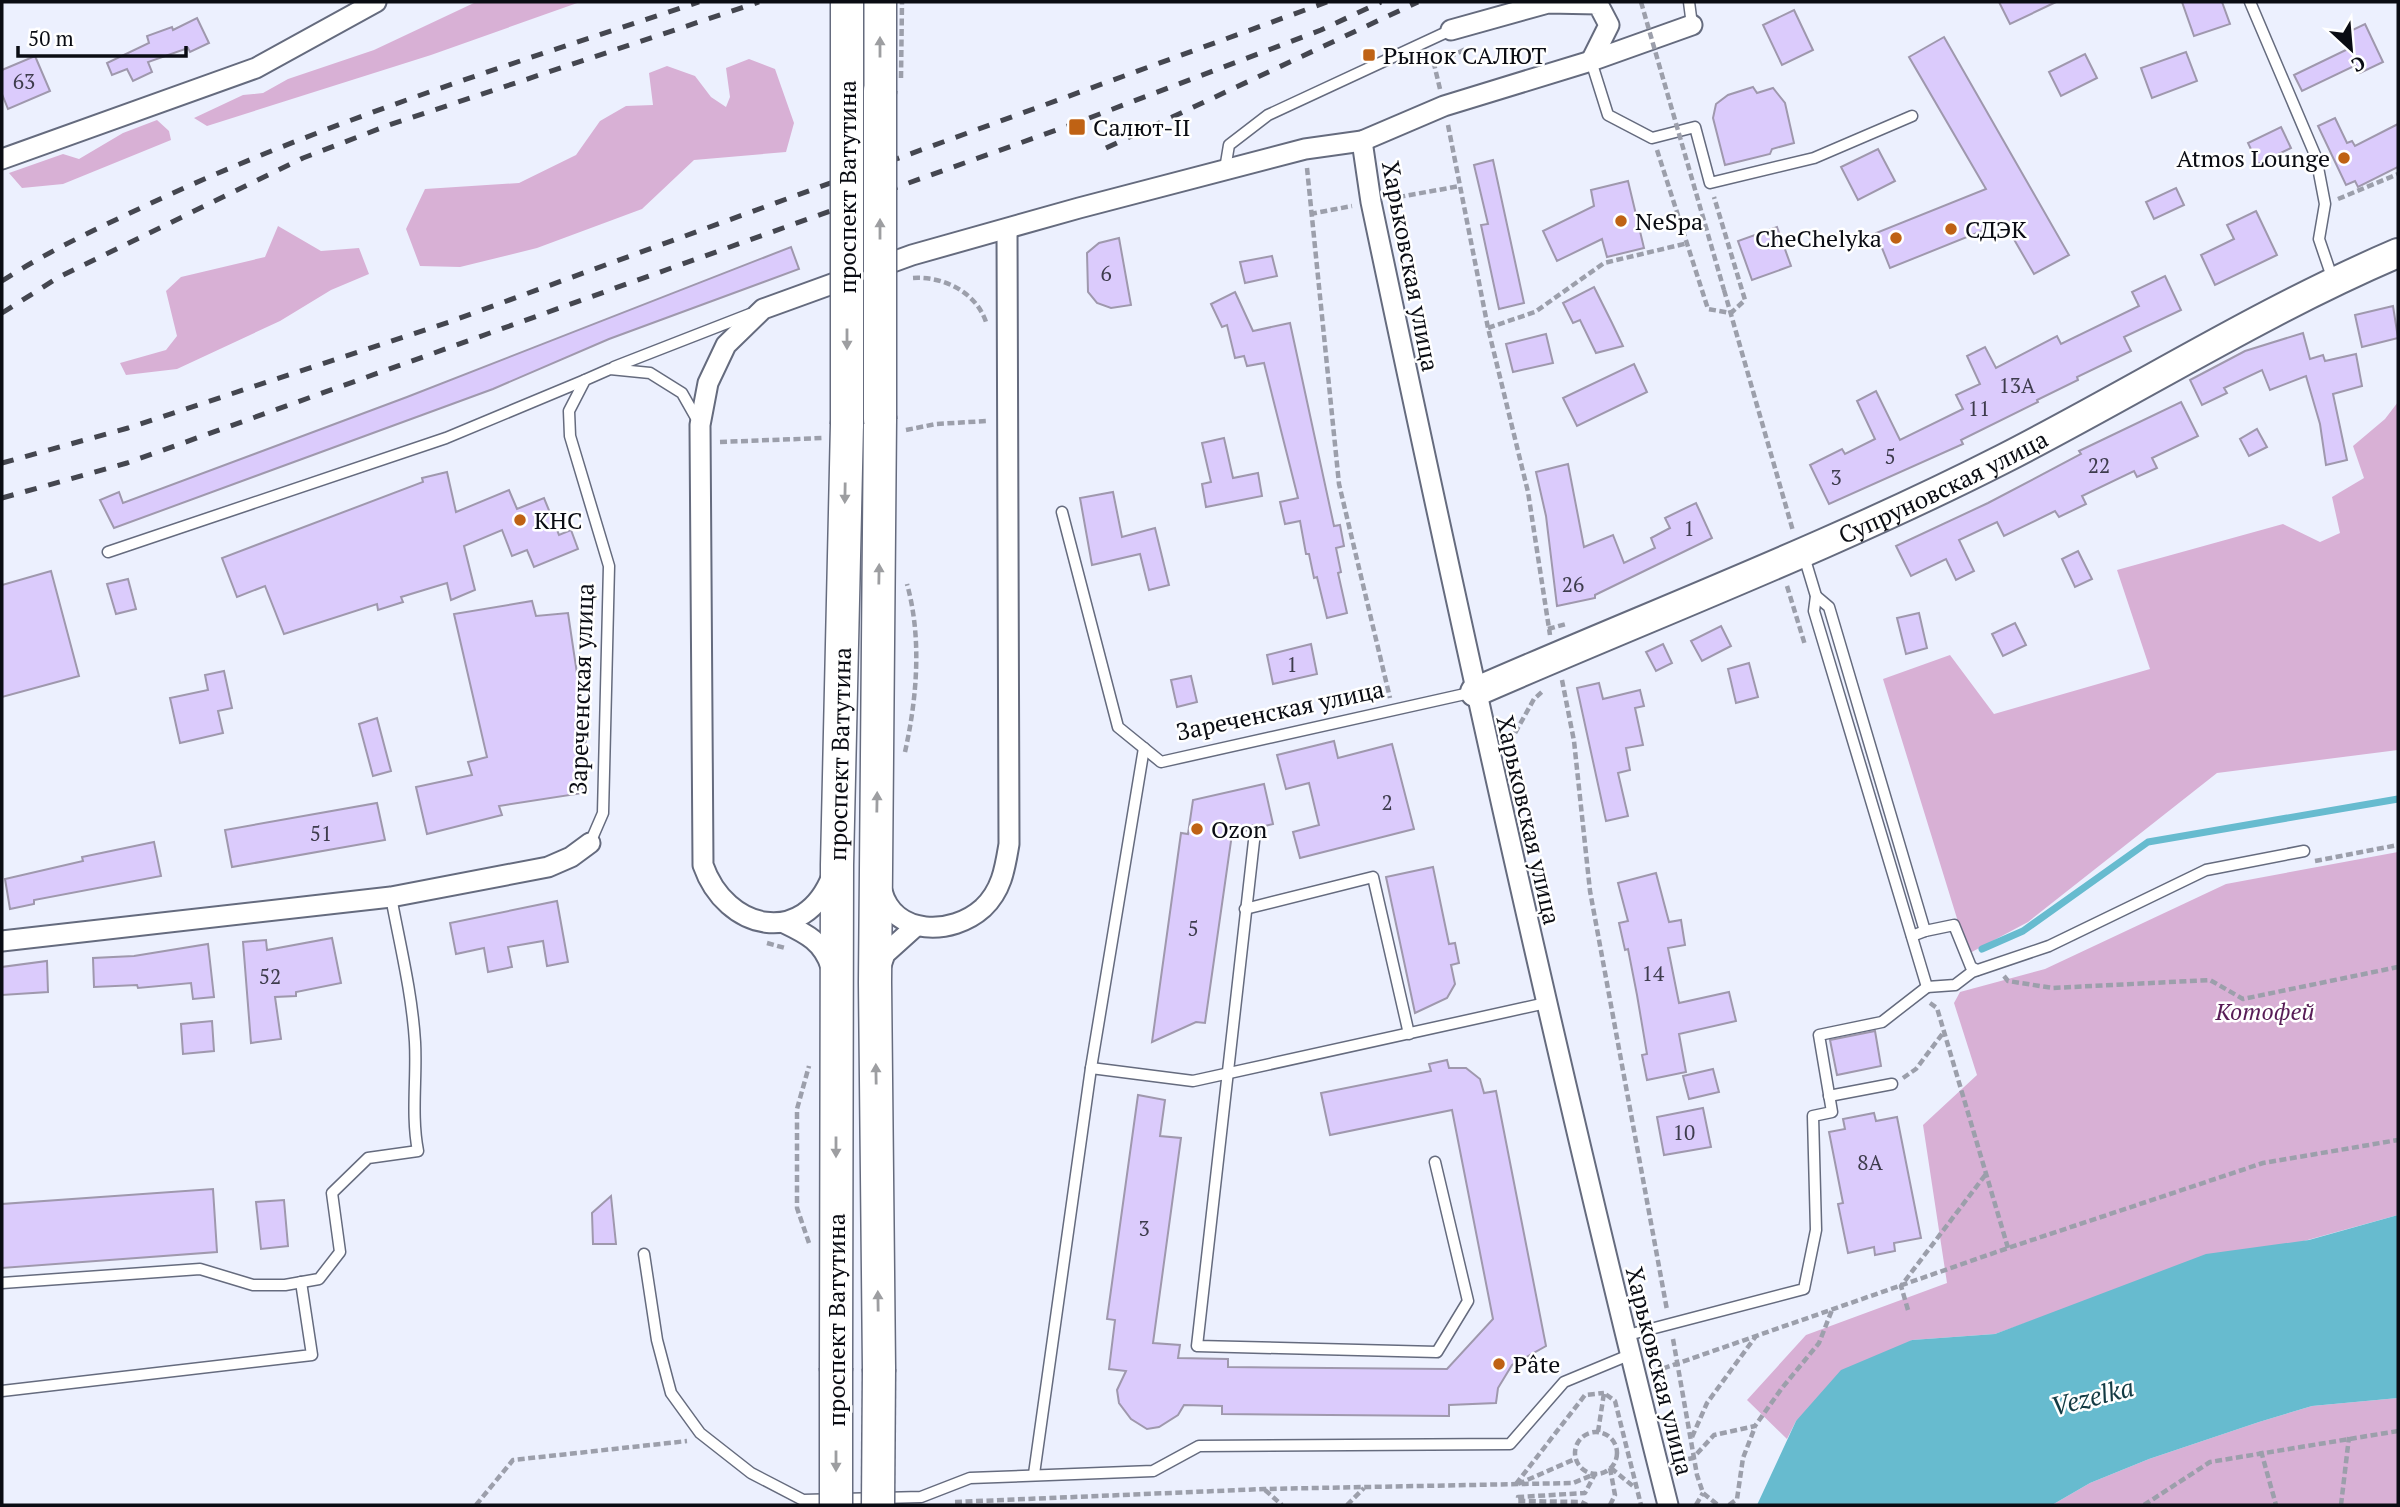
<svg xmlns="http://www.w3.org/2000/svg" width="2400" height="1507" font-family="'PT Serif',serif">
  <rect width="100%" height="100%" fill="#ecf0fe"/>
  <!-- green -->
  <g fill="#d8b0d5">
    <polygon points="476,2 580,2 431,55 207,126 194,118 243,95 263,93 288,79 374,50"/>
    <polygon points="749,59 775,69 794,123 786,152 694,160 642,209 537,248 460,267 420,266 406,229 425,189 519,183 576,155 600,121 626,106 653,105 649,73 667,66 695,76 711,97 726,107 730,97 726,68"/>
    <polygon points="157,120 169,131 171,140 63,184 22,188 9,173 63,154 79,159 123,133"/>
    <polygon points="278,226 321,251 359,248 369,274 331,290 280,321 177,369 126,375 120,363 166,350 177,336 166,291 181,277 265,257"/>
    <polygon points="2398,402 2398,750 2217,773 2028,922 1968,954 1883,679 1950,655 1994,714 2150,669 2117,570 2283,524 2320,542 2340,533 2332,497 2364,478 2353,446 2385,419"/>
    <polygon points="2398,852 2398,1215 2090,1300 1995,1334 1912,1340 1796,1421 1787,1439 1747,1400 1806,1335 1947,1283 1923,1125 1977,1075 1954,1003 1960,992 2045,969 2226,884"/>
    <polygon points="2398,1398 2398,1505 2052,1505 2090,1483 2149,1459 2259,1422 2312,1406"/>
  </g>
  <!-- water -->
  <polygon fill="#67bbcf" points="2398,1215 2398,1398 2312,1406 2259,1422 2149,1459 2090,1483 2052,1505 1757,1505 1796,1421 1841,1370 1912,1340 1995,1334 2206,1254 2309,1240"/>
  <g fill="none" stroke-linecap="round" stroke-linejoin="round">
    <!-- stream -->
    <polyline stroke="#67bbcf" stroke-width="7" points="1982,949 2023,931 2148,842 2398,799"/>
  </g>
  <!-- building -->
  <g fill="#dbcbfc" stroke="#9f98ad" stroke-width="2">
    <polygon points="1999,2 2056,2 2010,24"/>
    <polygon points="2182,2 2222,2 2230,24 2194,36"/>
    <polygon points="1794,10 1813,50 1782,65 1763,25"/>
    <polygon points="197,18 209,43 190,52 188,48 148,62 152,72 133,81 127,69 112,75 107,63 149,43 147,36 172,27 173,30"/>
    <polygon points="2365,24 2383,62 2360,73 2356,65 2302,91 2294,75 2348,49 2342,35"/>
    <polygon points="1944,37 2069,255 2034,274 2004,222 1890,268 1876,233 1986,189 1909,57"/>
    <polygon points="2186,52 2197,81 2152,98 2141,68"/>
    <polygon points="2085,54 2097,78 2061,96 2049,72"/>
    <polygon points="35,56 50,91 8,109 2,94 2,70"/>
    <polygon points="1753,87 1757,93 1773,88 1785,103 1794,143 1772,149 1770,154 1725,165 1713,118 1716,104 1728,95"/>
    <polygon points="2335,118 2347,143 2352,141 2355,146 2398,124 2398,167 2358,187 2355,181 2346,185 2318,126"/>
    <polygon points="2281,127 2291,148 2258,164 2248,143"/>
    <polygon points="1878,149 1895,181 1858,200 1841,167"/>
    <polygon points="1493,160 1524,303 1499,309 1481,225 1488,224 1474,165"/>
    <polygon points="1628,181 1644,248 1607,257 1602,239 1557,261 1543,231 1594,206 1591,190"/>
    <polygon points="2176,188 2184,205 2154,219 2146,202"/>
    <polygon points="2256,211 2277,255 2215,285 2201,255 2234,239 2227,225"/>
    <polygon points="1777,227 1791,266 1752,280 1738,241"/>
    <polygon points="1119,238 1131,305 1111,308 1097,303 1088,292 1087,253 1099,243"/>
    <polygon points="791,247 799,269 609,339 493,389 114,528 100,500 119,492 123,503 407,397"/>
    <polygon points="1272,256 1277,276 1245,283 1240,262"/>
    <polygon points="2165,276 2181,310 2124,337 2131,351 2077,377 2078,380 2037,400 2038,402 1961,440 1963,444 1829,504 1810,465 1842,449 1845,454 1875,439 1857,401 1876,391 1900,440 1963,409 1956,395 1980,384 1967,356 1985,347 1996,368 2057,336 2061,344 2139,306 2132,292"/>
    <polygon points="1594,287 1612,323 1623,346 1596,353 1580,320 1573,323 1563,303"/>
    <polygon points="1235,292 1253,331 1290,323 1334,526 1340,525 1344,546 1336,548 1341,572 1338,573 1347,613 1327,618 1317,577 1314,578 1309,554 1306,554 1300,521 1285,524 1280,502 1298,498 1264,363 1247,366 1244,356 1235,358 1227,325 1222,327 1211,304"/>
    <polygon points="2393,306 2398,338 2362,347 2355,315"/>
    <polygon points="2303,333 2310,359 2323,355 2325,361 2356,354 2362,386 2333,394 2347,460 2326,465 2320,424 2306,376 2270,390 2262,370 2224,388 2227,393 2202,405 2190,380 2245,351"/>
    <polygon points="1546,334 1553,363 1513,372 1506,344"/>
    <polygon points="1634,364 1647,392 1577,426 1563,398"/>
    <polygon points="2181,402 2198,436 2152,458 2157,468 2137,477 2134,471 2082,496 2086,504 2059,517 2055,511 2004,536 1997,522 1959,540 1974,571 1956,580 1946,559 1911,576 1896,546 1988,503 2081,454 2079,451"/>
    <polygon points="2257,429 2267,447 2249,456 2240,439"/>
    <polygon points="1224,438 1233,478 1258,473 1262,496 1206,507 1202,484 1211,482 1202,443"/>
    <polygon points="1568,464 1584,547 1613,535 1624,563 1655,548 1651,538 1670,528 1665,518 1696,503 1712,538 1595,595 1595,598 1557,606 1546,516 1536,472"/>
    <polygon points="447,472 456,512 509,490 517,509 544,498 559,535 571,530 578,549 534,567 527,550 512,556 502,530 464,546 475,590 451,600 447,583 401,597 403,602 378,610 377,604 284,634 265,586 237,597 222,558 423,482 422,478"/>
    <polygon points="1113,492 1122,537 1155,528 1169,585 1149,590 1140,554 1092,565 1080,498"/>
    <polygon points="2078,551 2092,579 2075,587 2062,559"/>
    <polygon points="51,571 79,676 2,697 2,585"/>
    <polygon points="128,579 136,609 116,614 107,584"/>
    <polygon points="532,601 536,616 568,613 586,734 583,793 499,806 502,815 427,834 416,787 472,775 468,762 487,757 454,614"/>
    <polygon points="1919,613 1927,648 1906,654 1897,618"/>
    <polygon points="2015,623 2026,645 2003,656 1992,634"/>
    <polygon points="1721,626 1731,646 1702,661 1691,641"/>
    <polygon points="1311,644 1317,674 1273,684 1267,655"/>
    <polygon points="1663,644 1672,663 1656,671 1646,652"/>
    <polygon points="1749,663 1758,697 1736,703 1728,669"/>
    <polygon points="224,671 232,708 218,711 223,733 180,743 170,698 208,690 205,675"/>
    <polygon points="1191,676 1197,702 1177,707 1171,680"/>
    <polygon points="1599,683 1603,699 1640,690 1644,706 1635,708 1643,745 1626,748 1630,770 1618,773 1628,816 1606,821 1577,688"/>
    <polygon points="377,718 391,771 373,776 359,724"/>
    <polygon points="1334,741 1338,758 1392,744 1414,829 1300,858 1293,832 1319,825 1309,783 1286,789 1277,755"/>
    <polygon points="1264,784 1273,824 1261,827 1253,825 1248,830 1232,834 1205,1023 1196,1022 1152,1042 1181,833 1188,834 1193,800"/>
    <polygon points="377,803 385,840 232,867 225,830"/>
    <polygon points="154,842 161,876 34,900 34,904 10,909 5,879 83,861 82,857"/>
    <polygon points="1433,867 1449,944 1455,943 1459,963 1451,965 1455,984 1447,998 1415,1013 1386,877"/>
    <polygon points="1656,873 1669,922 1681,920 1685,945 1668,948 1679,1003 1729,992 1736,1021 1679,1034 1686,1072 1647,1080 1642,1055 1647,1054 1637,995 1628,949 1625,950 1619,923 1628,921 1618,883"/>
    <polygon points="557,901 568,962 547,966 543,941 508,947 512,967 488,972 484,948 456,954 450,923"/>
    <polygon points="332,938 341,983 296,992 296,996 275,997 281,1039 251,1043 243,942 266,940 267,950"/>
    <polygon points="208,944 214,997 193,999 191,983 138,988 137,985 94,987 93,958 134,956"/>
    <polygon points="47,961 48,992 2,995 2,967"/>
    <polygon points="212,1021 214,1051 183,1054 181,1024"/>
    <polygon points="1875,1031 1881,1066 1837,1075 1830,1040"/>
    <polygon points="1447,1060 1449,1068 1466,1068 1480,1079 1484,1093 1496,1091 1546,1346 1512,1365 1498,1388 1496,1403 1449,1405 1449,1416 1222,1414 1222,1406 1184,1405 1178,1415 1159,1427 1147,1429 1131,1419 1119,1403 1117,1390 1126,1371 1109,1369 1115,1320 1107,1319 1138,1095 1165,1100 1160,1136 1181,1138 1153,1343 1180,1345 1178,1358 1228,1359 1228,1367 1447,1369 1493,1319 1452,1110 1330,1135 1321,1093 1431,1071 1429,1064"/>
    <polygon points="1713,1069 1719,1092 1689,1099 1683,1076"/>
    <polygon points="1703,1108 1711,1147 1664,1155 1657,1117"/>
    <polygon points="1874,1113 1876,1121 1897,1117 1921,1238 1894,1243 1895,1251 1875,1255 1874,1247 1848,1253 1838,1204 1843,1203 1829,1132 1845,1129 1843,1119"/>
    <polygon points="213,1189 217,1252 2,1268 2,1204"/>
    <polygon points="611,1196 616,1244 593,1244 592,1213"/>
    <polygon points="284,1200 288,1246 261,1249 256,1202"/>
  </g>
  <g fill="none" stroke-linecap="round" stroke-linejoin="round">
    <!-- lane casing -->
    <g stroke="#656b7e" stroke-width="13">
      <g id="lane">
        <polyline points="1689,2 1692,25"/>
        <polyline points="2250,2 2316,157 2325,204 2319,239 2333,280"/>
        <polyline points="1591,61 1608,115 1652,138 1695,127 1710,183 1814,158 1912,116"/>
        <polyline points="1225,169 1229,145 1268,115 1451,30"/>
        <polyline points="614,367 750,314"/>
        <polyline points="1062,512 1118,727 1161,762 1474,692"/>
        <polyline points="108,552 446,438 585,380"/>
        <polyline points="1803,553 1816,596 1814,611 1927,987 1955,985 1972,972 2049,946 2206,870 2304,851"/>
        <polyline points="1816,596 1829,607 1925,931 1912,936"/>
        <polyline points="1255,832 1197,1346 1437,1352 1468,1301 1435,1162"/>
        <polyline points="590,843 603,813 609,566 570,436 569,411 585,380 610,369 650,373 682,393 699,423"/>
        <polyline points="1245,909 1373,877 1409,1034"/>
        <polyline points="1925,931 1954,925 1971,967 1977,970"/>
        <polyline points="1091,1068 1193,1081 1546,1003"/>
        <polyline points="1829,1096 1892,1084"/>
        <polyline points="644,1254 657,1340 671,1393 700,1433 751,1473 803,1500 921,1497 970,1478 1153,1471 1199,1446 1510,1444 1564,1382 1629,1355"/>
        <path d="M2 1283 200 1269 253 1285H285L319 1279 340 1252 332 1193 368 1158 418 1151C411 1115 417 1078 415 1042 412 993 400 945 391 897"/>
        <polyline points="1624,1336 1804,1289 1816,1230 1813,1116 1832,1112 1819,1035 1882,1022 1927,987"/>
        <polyline points="2,1391 312,1355 301,1282"/>
        <polyline points="1034,1474 1091,1068 1144,748"/>
      </g>
    </g>
    <!-- street casing -->
    <g stroke="#656b7e" stroke-width="23">
      <g id="street">
        <polyline points="1451,30 1548,3 1598,4 1609,25 1591,61"/>
        <path d="M1362 141 1371 202C1463 638 1559 1073 1668 1505"/>
        <polyline points="2,159 256,68 376,2"/>
        <path d="M832 876C804 948 726 931 703 865L700 425 708 383 726 345 763 309 912 255 1079 208 1305 149 1362 141 1444 106 1591 61 1692 25"/>
        <path d="M882 891C894 936 952 936 983 908 1002 890 1005 868 1009 844L1007 229"/>
        <path d="M784 923C807 934 823 942 831 967"/>
        <polyline points="2,941 391,897 548,867 571,857 590,843"/>
        <polyline points="879,971 885,954 915,927"/>
      </g>
    </g>
    <!-- secondary casing -->
    <g stroke="#656b7e" stroke-width="32">
      <g id="secondary">
        <path id="s1" d="M1475 692C1651 615 1832 546 2003 459 2136 391 2262 311 2398 253"/>
      </g>
    </g>
    <!-- primary casing -->
    <g stroke="#656b7e" stroke-width="35">
      <g id="primary">
        <polyline points="880,91 880,2"/>
        <path id="s2" d="M836 1368 837 865 847 424"/>
        <polyline points="879,1369 875,982 880,419"/>
      </g>
    </g>
    <!-- path -->
    <g stroke="#9c9fab" stroke-width="4.5" stroke-dasharray="7 3.5" stroke-linecap="butt">
      <polyline points="1440,89 1434,64 1466,49"/>
      <polyline points="1448,125 1488,328 1528,492 1550,635"/>
      <polyline points="1657,150 1708,309 1731,313 1745,300 1714,197"/>
      <polyline points="1307,168 1339,484 1390,698"/>
      <polyline points="1388,199 1460,186"/>
      <polyline points="2338,199 2398,174"/>
      <polyline points="1310,214 1352,206"/>
      <path d="M913 278C943 276 976 292 986 322"/>
      <polyline points="1724,290 1793,531"/>
      <polyline points="1488,328 1535,312 1604,263 1688,243"/>
      <polyline points="906,430 936,424 987,421"/>
      <polyline points="720,442 823,438"/>
      <polyline points="1787,586 1805,645"/>
      <polyline points="1548,629 1566,624"/>
      <polyline points="1562,680 1574,741 1590,891 1667,1310"/>
      <polyline points="1510,742 1534,699 1543,691"/>
      <path d="M905 752C917 698 922 638 907 584"/>
      <polyline points="2315,861 2398,845"/>
      <polyline points="767,943 785,948"/>
      <polyline points="2004,976 2008,981 2053,988 2210,980 2243,999 2398,967"/>
      <polyline points="1930,1003 1937,1008 2008,1248"/>
      <polyline points="1903,1078 1916,1069 1943,1033"/>
      <polyline points="809,1243 797,1208 797,1109 809,1066"/>
      <polyline points="1908,1310 1901,1286 1986,1174"/>
      <polyline points="1673,1339 1697,1475 1703,1493 1718,1505"/>
      <polyline points="1653,1372 2008,1248 2263,1163 2398,1140"/>
      <circle cx="1596" cy="1453" r="21"/>
      <polyline points="1598,1432 1604,1393 1615,1401 1641,1505"/>
      <polyline points="1692,1437 1707,1403 1756,1336"/>
      <polyline points="2261,1451 2276,1505"/>
      <polyline points="1678,1461 1693,1458 1714,1435 1755,1426 1782,1388 1819,1343 1832,1310"/>
      <polyline points="1611,1468 1634,1487"/>
      <polyline points="1516,1484 1585,1395 1604,1393"/>
      <polyline points="1518,1484 1575,1459"/>
      <polyline points="1265,1490 1282,1505"/>
      <polyline points="955,1502 1264,1489 1573,1483 1595,1474 1585,1493 1518,1497 1518,1501 1581,1502 1587,1505"/>
      <polyline points="476,1505 513,1460 687,1441"/>
      <polyline points="1347,1505 1364,1488"/>
      <polyline points="1610,1505 1615,1495 1610,1468"/>
      <polyline points="1696,1505 1703,1493"/>
      <polyline points="1729,1505 1737,1499 1743,1458 1755,1427"/>
      <polyline points="2144,1505 2210,1462 2398,1431"/>
      <polyline points="2341,1505 2349,1437"/>
    </g>
    <!-- lane -->
    <use href="#lane" stroke="#fff" stroke-width="10"/>
    <!-- street -->
    <use href="#street" stroke="#fff" stroke-width="19"/>
    <!-- secondary -->
    <use href="#secondary" stroke="#fff" stroke-width="28"/>
    <!-- primary -->
    <use href="#primary" stroke="#fff" stroke-width="32"/>
    <!-- rail -->
    <g stroke="#44464f" stroke-width="5" stroke-dasharray="12 12" stroke-linecap="butt">
      <polyline points="1106,148 1418,2"/>
      <path d="M2 281C53 248 107 224 162 198 336 118 518 62 699 2"/>
      <polyline points="2,313 59,277 303,158 389,125 759,2"/>
      <polyline points="2,463 128,428 449,322 1327,2"/>
      <polyline points="2,498 127,463 1076,123 1321,30 1381,2"/>
    </g>
    <!-- primary-bridge casing -->
    <g stroke="#656b7e" stroke-width="35" stroke-linecap="butt">
      <g id="primary-bridge">
        <polyline points="880,419 880,91"/>
        <polyline points="847,424 847,2"/>
        <polyline points="836,1505 836,1368"/>
        <polyline points="878,1505 879,1369"/>
      </g>
    </g>
    <!-- path-bridge -->
    <g stroke="#9c9fab" stroke-width="4.5" stroke-dasharray="7 3.5" stroke-linecap="butt">
      <polyline points="1641,2 1724,290"/>
      <polyline points="901,78 902,2"/>
    </g>
    <!-- primary-bridge -->
    <use href="#primary-bridge" stroke="#fff" stroke-width="32"/>
  </g>
  <!-- one-way arrows -->
  <defs><path id="oneway-solid" d="M-6-.8H1V-3.2L6.5 0L1 3.2V.8H-6Z" transform="scale(1.75)"/></defs>
  <g fill="#9d9ea1">
    <use href="#oneway-solid" transform="translate(880 47) rotate(-90)"/>
    <use href="#oneway-solid" transform="translate(880 229) rotate(-90)"/>
    <use href="#oneway-solid" transform="translate(847 339) rotate(90)"/>
    <use href="#oneway-solid" transform="translate(845 493) rotate(91)"/>
    <use href="#oneway-solid" transform="translate(879 574) rotate(-89)"/>
    <use href="#oneway-solid" transform="translate(877 802) rotate(-89)"/>
    <use href="#oneway-solid" transform="translate(876 1074) rotate(-91)"/>
    <use href="#oneway-solid" transform="translate(836 1147) rotate(90)"/>
    <use href="#oneway-solid" transform="translate(878 1301) rotate(-91)"/>
    <use href="#oneway-solid" transform="translate(836 1461) rotate(90)"/>
  </g>
  <!-- markers -->
  <g fill="#bf6214" stroke="#fff" stroke-width="2.5">
    <rect x="1362" y="48" width="14" height="14" rx="3.5"/>
    <rect x="1068" y="118" width="18" height="18" rx="3.5"/>
    <circle cx="2344" cy="158" r="7"/>
    <circle cx="1621" cy="221" r="7"/>
    <circle cx="1951" cy="229" r="7"/>
    <circle cx="1896" cy="238" r="7"/>
    <circle cx="520" cy="520" r="7"/>
    <circle cx="1197" cy="829" r="7"/>
    <circle cx="1499" cy="1364" r="7"/>
  </g>
  <g text-anchor="middle" dominant-baseline="central" stroke-width="5" stroke-linejoin="round" paint-order="stroke">
    <!-- number labels -->
    <g font-size="21" fill="#3e3c4d">
      <text x="24" y="81">63</text>
      <text x="1106" y="273">6</text>
      <text x="2017" y="385">13А</text>
      <text x="1979" y="408">11</text>
      <text x="1890" y="456">5</text>
      <text x="2099" y="465">22</text>
      <text x="1836" y="477">3</text>
      <text x="1689" y="528">1</text>
      <text x="1573" y="584">26</text>
      <text x="1292" y="664">1</text>
      <text x="1387" y="802">2</text>
      <text x="321" y="833">51</text>
      <text x="1193" y="928">5</text>
      <text x="1653" y="973">14</text>
      <text x="270" y="976">52</text>
      <text x="1684" y="1132">10</text>
      <text x="1870" y="1162">8А</text>
      <text x="1144" y="1228">3</text>
    </g>
    <!-- poi labels -->
    <g font-size="24" fill="#0a0c13" stroke="#fff" text-anchor="start">
      <text x="1383" y="55">Рынок САЛЮТ</text>
      <text x="1093" y="127">Салют-II</text>
      <text x="2330" y="158" text-anchor="end">Atmos Lounge</text>
      <text x="1635" y="221">NeSpa</text>
      <text x="1965" y="229">СДЭК</text>
      <text x="1882" y="238" text-anchor="end">CheChelyka</text>
      <text x="534" y="520">КНС</text>
      <text x="1211" y="829">Ozon</text>
      <text x="1513" y="1364">Pâte</text>
    </g>
    <!-- street labels -->
    <g font-size="24" fill="#0a0c13" stroke="#fff">
      <text transform="translate(847 187) rotate(-90)">проспект Ватутина</text>
      <text transform="translate(1411 266) rotate(79)">Харьковская улица</text>
      <text stroke="none"><textPath href="#s1" startOffset="511">Супруновская улица</textPath></text>
      <text transform="translate(581 689) rotate(-88)">Зареченская улица</text>
      <text transform="translate(1280 710) rotate(-12)">Зареченская улица</text>
      <text stroke="none"><textPath href="#s2" startOffset="614">проспект Ватутина</textPath></text>
      <text transform="translate(1529 820) rotate(77)">Харьковская улица</text>
      <text transform="translate(836 1320) rotate(-90)">проспект Ватутина</text>
      <text transform="translate(1660 1371) rotate(76)">Харьковская улица</text>
    </g>
    <!-- park labels -->
    <g font-size="24" font-style="italic" fill="#571c56" stroke="#fff">
      <text x="2265" y="1011">Котофей</text>
    </g>
    <!-- water labels -->
    <g font-size="26" font-style="italic" fill="#133b44" stroke="#fff">
      <text transform="translate(2092 1396) rotate(-14)">Vezelka</text>
    </g>
  </g>
  <!-- border -->
  <rect width="2400" height="1507" fill="none" stroke="#0a0c13" stroke-width="7"/>
  <!-- north arrow -->
  <g transform="translate(2351 49) rotate(154)" stroke="#ffffff" stroke-width="5" paint-order="stroke">
  <path d="M0-5L12 26L0 18L-12 26Z" fill="#0a0c13"/>
  <text y="-10" font-size="19" font-weight="bold" text-anchor="middle" fill="#0a0c13">С</text>
  </g>
  <!-- scale -->
  <path d="M18 46v10h168v-10" fill="none" stroke="#0a0c13" stroke-width="3.5"/>
  <text x="28" y="46" font-size="21" fill="#0a0c13" stroke="#ffffff" stroke-width="5" paint-order="stroke">50 m</text>
</svg>
